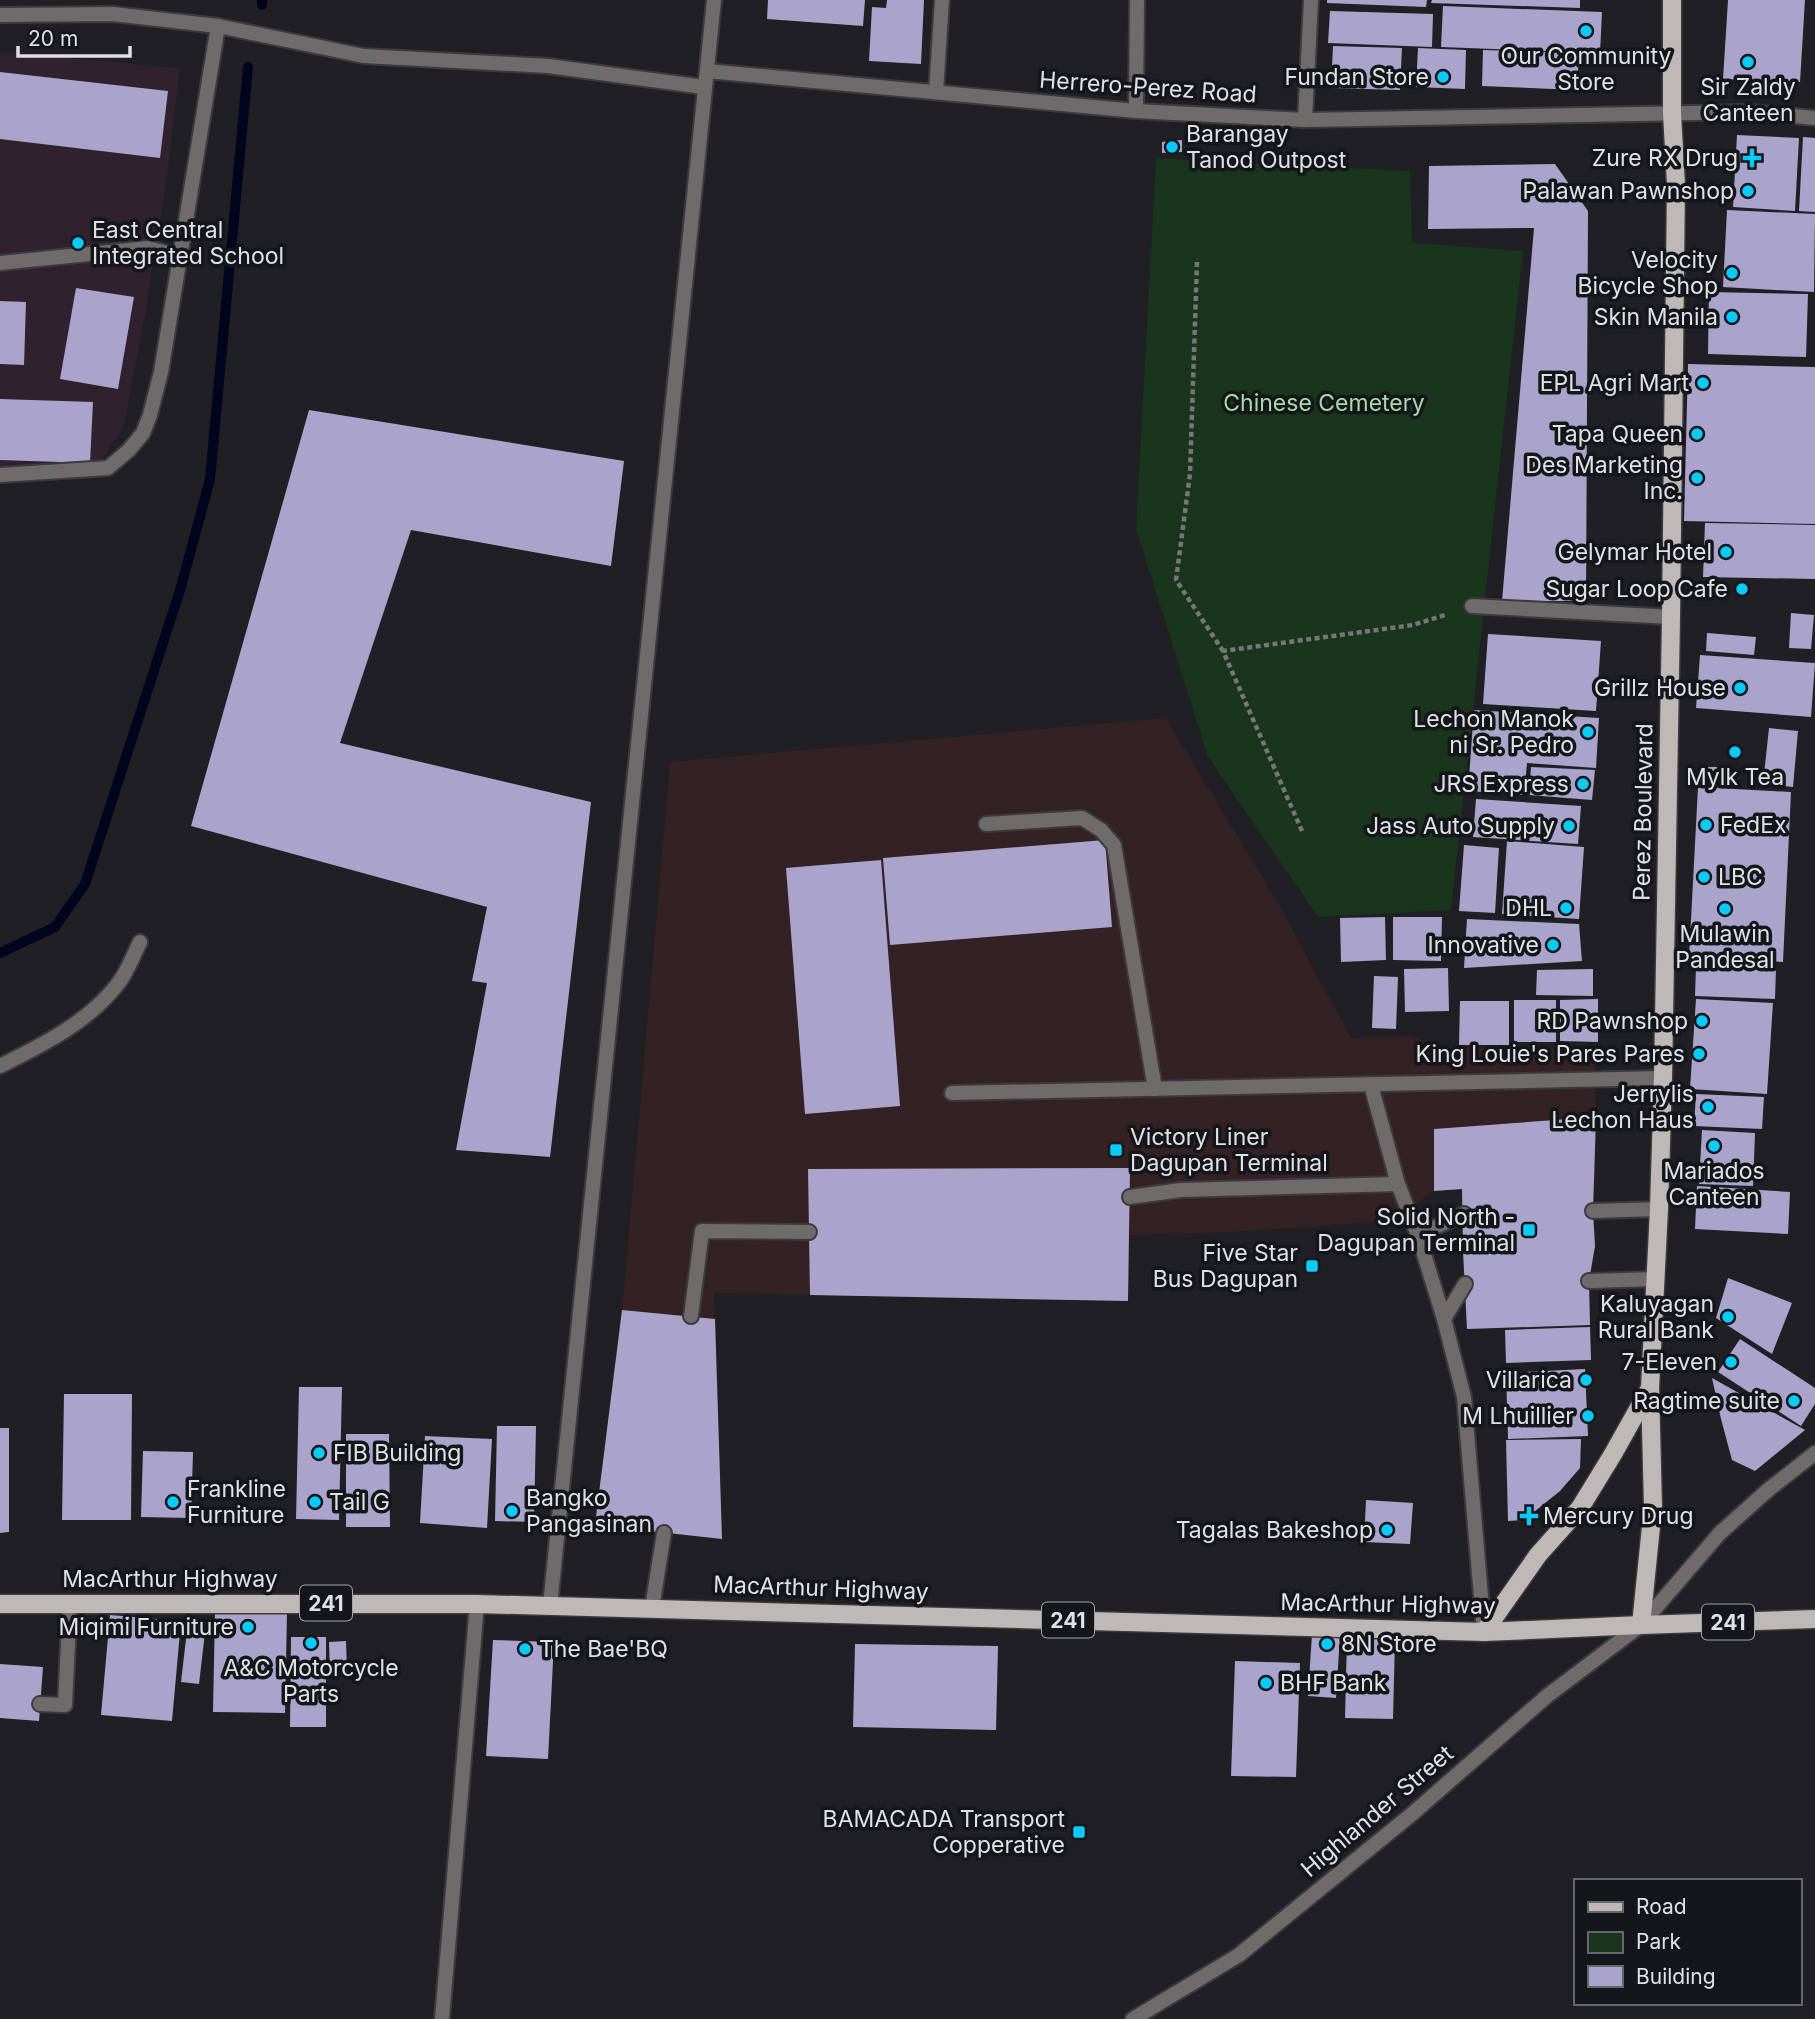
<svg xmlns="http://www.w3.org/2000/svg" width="1815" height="2019" font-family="Inter,sans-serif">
  <rect width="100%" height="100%" fill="#1f1f24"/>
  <!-- industrial -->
  <polygon fill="#342124" points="1166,718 1278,903 1351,1038 1411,1036 1446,1047 1596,1050 1595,1183 1434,1191 1393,1221 1231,1232 1129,1235 1128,1301 714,1293 722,1539 595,1525 622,1310 670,762"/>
  <!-- education -->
  <polygon fill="#2f222e" points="0,52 180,68 168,170 145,316 124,425 97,468 0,468"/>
  <!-- green -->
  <polygon fill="#19351b" points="1156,158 1410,171 1412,243 1523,251 1451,910 1318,917 1208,757 1136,529"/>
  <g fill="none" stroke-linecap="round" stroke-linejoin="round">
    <!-- stream -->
    <g stroke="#00051e" stroke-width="10">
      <polyline points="262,5 262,0"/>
      <polyline points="0,953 55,927 85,884 181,587 210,479 248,67"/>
    </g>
  </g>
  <!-- building -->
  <g fill="#aaa4cc">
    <polygon points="768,0 865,0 863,26 767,19"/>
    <polygon points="887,0 924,0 921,64 869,61 872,7 886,8"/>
    <polygon points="1327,0 1427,0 1426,7 1327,3"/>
    <polygon points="1432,0 1580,0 1580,8 1431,3"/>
    <polygon points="1728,0 1805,0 1800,82 1723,79"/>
    <polygon points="1443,6 1602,12 1600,53 1441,47"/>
    <polygon points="1330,11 1433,14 1432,47 1328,43"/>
    <polygon points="1333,46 1402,48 1400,90 1331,88"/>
    <polygon points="1418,48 1466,50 1465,89 1416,87"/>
    <polygon points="1483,50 1579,53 1577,90 1482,86"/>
    <polygon points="0,72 168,91 160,158 0,139"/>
    <polygon points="1737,135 1799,138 1795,211 1733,207"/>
    <polygon points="1803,137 1815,138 1815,212 1799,211"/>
    <polygon points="1182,140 1182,152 1162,153 1162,142"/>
    <polygon points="1555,164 1588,211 1586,601 1502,601 1534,228 1428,229 1429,166"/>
    <polygon points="1727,210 1815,214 1814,292 1723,287"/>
    <polygon points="76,288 134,297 118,389 60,379"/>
    <polygon points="1709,292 1808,294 1806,357 1708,354"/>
    <polygon points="0,301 26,302 24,365 0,364"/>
    <polygon points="1688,364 1815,367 1815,524 1684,521"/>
    <polygon points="0,399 93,402 90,463 0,460"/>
    <polygon points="309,410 624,461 611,566 411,530 340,743 591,802 550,1157 456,1150 487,983 472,981 487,907 191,826"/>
    <polygon points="1705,523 1815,525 1815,579 1703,577"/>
    <polygon points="1791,613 1814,615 1811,649 1789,648"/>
    <polygon points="1707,633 1756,637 1754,655 1706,651"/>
    <polygon points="1488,634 1601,641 1596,711 1483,704"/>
    <polygon points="1700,655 1815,663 1811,717 1696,708"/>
    <polygon points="1474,710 1599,718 1596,768 1527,763 1524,795 1468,791"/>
    <polygon points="1769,728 1798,731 1793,787 1763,784"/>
    <polygon points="1531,767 1595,770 1592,800 1529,795"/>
    <polygon points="1700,767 1717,767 1717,782 1699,781"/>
    <polygon points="1698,787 1791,792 1783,962 1689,958"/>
    <polygon points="1476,799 1581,806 1578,844 1473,837"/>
    <polygon points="1105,840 1112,927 890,945 883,858"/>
    <polygon points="1507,841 1584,847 1579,919 1502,914"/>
    <polygon points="1464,845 1499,848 1495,913 1459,911"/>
    <polygon points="881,860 900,1106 805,1114 786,868"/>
    <polygon points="1385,917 1386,960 1341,962 1340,918"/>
    <polygon points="1393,917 1442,917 1441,961 1393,960"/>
    <polygon points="1467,919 1579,924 1582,961 1464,968"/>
    <polygon points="1696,966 1776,968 1775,999 1695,996"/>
    <polygon points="1448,968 1449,1011 1405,1012 1404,969"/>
    <polygon points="1593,969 1593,996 1536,995 1537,970"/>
    <polygon points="1374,976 1398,977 1396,1029 1372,1028"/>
    <polygon points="1598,999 1598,1042 1560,1041 1560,1000"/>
    <polygon points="1696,999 1773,1003 1767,1094 1690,1089"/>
    <rect x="1514" y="1000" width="42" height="42"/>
    <polygon points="1460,1001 1509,1001 1509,1045 1459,1045"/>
    <polygon points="1696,1094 1764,1097 1762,1129 1694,1126"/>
    <polygon points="1596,1117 1593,1211 1595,1246 1589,1281 1590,1325 1467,1329 1463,1251 1462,1189 1434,1191 1434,1129"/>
    <polygon points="1702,1130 1755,1133 1753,1186 1699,1184"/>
    <polygon points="1130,1168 1128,1301 810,1295 808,1169"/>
    <polygon points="1697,1186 1790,1192 1788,1234 1695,1229"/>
    <polygon points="1728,1278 1792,1303 1772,1354 1716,1318"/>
    <polygon points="622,1310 715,1319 722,1539 595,1525"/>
    <polygon points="1590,1327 1591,1360 1506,1363 1505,1330"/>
    <polygon points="1740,1339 1815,1388 1815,1404 1801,1426 1718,1372"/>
    <polygon points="1585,1369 1588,1436 1508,1439 1506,1373"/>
    <polygon points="1712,1378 1805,1430 1755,1471 1732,1460 1721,1419"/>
    <polygon points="299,1387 342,1387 339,1520 296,1519"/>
    <polygon points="64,1394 132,1394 131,1520 62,1520"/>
    <polygon points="497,1426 536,1426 534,1522 495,1521"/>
    <polygon points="0,1428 9,1428 9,1532 0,1533"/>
    <polygon points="346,1434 389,1434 390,1527 346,1527"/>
    <polygon points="425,1436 492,1439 487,1528 420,1523"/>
    <polygon points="1581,1439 1580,1468 1560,1491 1524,1520 1508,1521 1506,1440"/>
    <polygon points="143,1451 193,1452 191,1518 141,1517"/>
    <polygon points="1366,1500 1413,1503 1410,1544 1364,1542"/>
    <polygon points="215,1611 287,1612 285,1713 213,1712"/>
    <polygon points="110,1615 181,1621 172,1721 101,1715"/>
    <polygon points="188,1622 206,1624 199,1684 181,1682"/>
    <polygon points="1312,1634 1340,1636 1336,1698 1308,1696"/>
    <polygon points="291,1637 326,1637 326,1727 290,1727"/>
    <polygon points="1347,1638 1395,1639 1393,1719 1345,1718"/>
    <polygon points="493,1640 554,1642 548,1759 486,1756"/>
    <polygon points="346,1641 347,1672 330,1672 329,1642"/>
    <polygon points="855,1644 998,1646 996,1730 853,1727"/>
    <polygon points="1235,1661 1300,1663 1296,1777 1231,1776"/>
    <polygon points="0,1664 43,1667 39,1721 0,1718"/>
  </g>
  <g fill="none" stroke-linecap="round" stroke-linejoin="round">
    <!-- service casing -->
    <g stroke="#3a3a3f" stroke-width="18">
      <g id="service">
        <polyline points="936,92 942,0"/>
        <polyline points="0,263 148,248 179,256"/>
        <polyline points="1472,606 1671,617"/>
        <polyline points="986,824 1082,818 1101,830 1114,845 1155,1089"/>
        <polyline points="1371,1085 1398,1184 1418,1235 1444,1319 1464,1397 1484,1632"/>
        <polyline points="952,1093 1663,1078"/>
        <polyline points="1130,1197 1181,1190 1398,1184"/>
        <polyline points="1593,1211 1659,1209"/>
        <polyline points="1418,1235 1464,1214"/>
        <polyline points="1589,1281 1656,1279"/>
        <polyline points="691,1316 702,1231 809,1232"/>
        <polyline points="1444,1319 1465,1284"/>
        <polyline points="652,1608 664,1533"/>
        <polyline points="40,1704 65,1705 70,1603"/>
        <polyline points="442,2019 477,1604"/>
      </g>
    </g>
    <!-- minor casing -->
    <g stroke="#3a3a3f" stroke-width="18">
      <g id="minor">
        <polyline points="0,15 113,14 218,26 364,56 548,66 704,87"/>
        <polyline points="707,71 1136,111 1305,120 1750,112 1815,118"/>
        <polyline points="1136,111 1137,0"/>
        <polyline points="1305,120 1311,0"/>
        <polyline points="0,475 108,468 129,450 143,433 150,415 161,372 218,26"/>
        <path d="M0 1066C42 1045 87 1023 117 985 127 973 133 956 140 942"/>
        <polyline points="550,1606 714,0"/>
        <polyline points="1133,2019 1239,1955 1412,1814 1547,1696 1641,1625"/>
      </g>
    </g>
    <!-- tertiary casing -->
    <g stroke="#3a3a3f" stroke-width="18">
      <polyline id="tertiary" points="1641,1625 1720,1533 1768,1490 1815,1453"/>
    </g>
    <!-- primary casing -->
    <g stroke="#3a3a3f" stroke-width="21">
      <g id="primary">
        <polyline points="0,1604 477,1604 1484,1632 1641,1625 1815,1619"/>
        <polyline points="1641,1625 1653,1507 1650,1388 1659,1209 1663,1078 1671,617 1676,185 1672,113 1672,0"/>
        <polyline points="1484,1632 1538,1555 1580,1508 1613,1454 1650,1388"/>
      </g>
    </g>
    <!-- path -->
    <g stroke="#76767b" stroke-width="4.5" stroke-dasharray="5 3.5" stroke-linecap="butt">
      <polyline points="1197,262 1190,474 1176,580 1223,651"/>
      <polyline points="1302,831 1223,651 1413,625 1448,614"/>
    </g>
    <!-- service -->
    <use href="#service" stroke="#6e6b6a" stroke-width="14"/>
    <!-- minor -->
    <use href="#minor" stroke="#6e6b6a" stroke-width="14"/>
    <!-- tertiary -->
    <use href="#tertiary" stroke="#6e6b6a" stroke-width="14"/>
    <!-- primary -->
    <use href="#primary" stroke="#beb8b6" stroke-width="18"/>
  </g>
  <!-- markers -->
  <g fill="#0acafa" stroke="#15161a" stroke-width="2.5">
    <circle cx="1586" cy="31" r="7"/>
    <circle cx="1748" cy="62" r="7"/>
    <circle cx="1443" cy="77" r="7"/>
    <circle cx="1172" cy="147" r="7"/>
    <path d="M1748.5 147.5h7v7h7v7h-7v7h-7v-7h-7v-7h7z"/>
    <circle cx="1748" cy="191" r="7"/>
    <circle cx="78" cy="243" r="7"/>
    <circle cx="1732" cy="273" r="7"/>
    <circle cx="1732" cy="317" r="7"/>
    <circle cx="1703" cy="383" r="7"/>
    <circle cx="1697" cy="434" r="7"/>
    <circle cx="1697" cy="478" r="7"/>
    <circle cx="1726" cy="552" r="7"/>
    <circle cx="1742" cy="589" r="7"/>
    <circle cx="1740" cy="688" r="7"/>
    <circle cx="1588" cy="732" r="7"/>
    <circle cx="1735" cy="752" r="7"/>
    <circle cx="1583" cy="784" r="7"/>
    <circle cx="1706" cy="825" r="7"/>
    <circle cx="1569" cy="826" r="7"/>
    <circle cx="1704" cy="877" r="7"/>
    <circle cx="1566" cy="908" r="7"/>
    <circle cx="1725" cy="909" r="7"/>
    <circle cx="1553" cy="945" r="7"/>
    <circle cx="1702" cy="1021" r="7"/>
    <circle cx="1699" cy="1054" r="7"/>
    <circle cx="1708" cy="1107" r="7"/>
    <circle cx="1714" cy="1146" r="7"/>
    <rect x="1109" y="1143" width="14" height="14" rx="3.5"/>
    <rect x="1522" y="1223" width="14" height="14" rx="3.5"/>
    <rect x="1305" y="1259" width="14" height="14" rx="3.5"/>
    <circle cx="1728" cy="1317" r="7"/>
    <circle cx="1731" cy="1362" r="7"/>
    <circle cx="1586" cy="1380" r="7"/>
    <circle cx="1794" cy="1401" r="7"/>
    <circle cx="1588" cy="1416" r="7"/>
    <circle cx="319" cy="1453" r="7"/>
    <circle cx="173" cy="1502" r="7"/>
    <circle cx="315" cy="1502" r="7"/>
    <circle cx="512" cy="1511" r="7"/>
    <path d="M1525.5 1505.5h7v7h7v7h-7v7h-7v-7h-7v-7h7z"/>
    <circle cx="1387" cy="1530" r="7"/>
    <circle cx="248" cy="1627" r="7"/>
    <circle cx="311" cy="1643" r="7"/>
    <circle cx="1327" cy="1644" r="7"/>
    <circle cx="525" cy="1649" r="7"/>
    <circle cx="1266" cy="1683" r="7"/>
    <rect x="1072" y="1825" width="14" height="14" rx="3.5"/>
  </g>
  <g text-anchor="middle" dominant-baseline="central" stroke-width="7" stroke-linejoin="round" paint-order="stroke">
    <!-- shield labels -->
    <g fill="#15161a" stroke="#a3a4a7" stroke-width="2">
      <rect x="300" y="1585.5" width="52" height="35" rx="5"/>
      <rect x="1042" y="1602.5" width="52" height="35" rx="5"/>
      <rect x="1702" y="1604.5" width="52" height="35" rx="5"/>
    </g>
    <g font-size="21" font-weight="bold" fill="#e0e1e4">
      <text x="326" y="1603">241</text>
      <text x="1068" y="1620">241</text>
      <text x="1728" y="1622">241</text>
    </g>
    <!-- poi labels -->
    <g font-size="23" fill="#e0e1e4" stroke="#15161a" text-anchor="end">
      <text x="1586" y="56" text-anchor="middle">Our Community<tspan x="1586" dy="26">Store</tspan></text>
      <text x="1429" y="77">Fundan Store</text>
      <text x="1748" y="87" text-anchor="middle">Sir Zaldy<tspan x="1748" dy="26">Canteen</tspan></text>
      <text x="1186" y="134" text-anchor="start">Barangay<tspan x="1186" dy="26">Tanod Outpost</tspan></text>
      <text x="1738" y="158">Zure RX Drug</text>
      <text x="1734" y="191">Palawan Pawnshop</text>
      <text x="92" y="230" text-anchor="start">East Central<tspan x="92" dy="26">Integrated School</tspan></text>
      <text x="1718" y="260">Velocity<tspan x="1718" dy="26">Bicycle Shop</tspan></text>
      <text x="1718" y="317">Skin Manila</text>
      <text x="1689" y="383">EPL Agri Mart</text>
      <text x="1683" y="434">Tapa Queen</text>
      <text x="1683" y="465">Des Marketing<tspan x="1683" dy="26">Inc.</tspan></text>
      <text x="1712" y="552">Gelymar Hotel</text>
      <text x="1728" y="589">Sugar Loop Cafe</text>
      <text x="1726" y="688">Grillz House</text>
      <text x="1574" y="719">Lechon Manok<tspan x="1574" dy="26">ni Sr. Pedro</tspan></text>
      <text x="1735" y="777" text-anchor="middle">Mylk Tea</text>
      <text x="1569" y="784">JRS Express</text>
      <text x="1720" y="825" text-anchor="start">FedEx</text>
      <text x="1555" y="826">Jass Auto Supply</text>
      <text x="1718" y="877" text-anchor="start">LBC</text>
      <text x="1552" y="908">DHL</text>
      <text x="1725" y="934" text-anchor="middle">Mulawin<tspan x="1725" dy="26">Pandesal</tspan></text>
      <text x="1539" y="945">Innovative</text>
      <text x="1688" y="1021">RD Pawnshop</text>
      <text x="1685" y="1054">King Louie's Pares Pares</text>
      <text x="1694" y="1094">Jerrylis<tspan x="1694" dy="26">Lechon Haus</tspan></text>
      <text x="1130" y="1137" text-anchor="start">Victory Liner<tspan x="1130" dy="26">Dagupan Terminal</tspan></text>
      <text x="1714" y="1171" text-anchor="middle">Mariados<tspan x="1714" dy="26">Canteen</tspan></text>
      <text x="1515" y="1217">Solid North -<tspan x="1515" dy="26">Dagupan Terminal</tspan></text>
      <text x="1298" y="1253">Five Star<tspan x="1298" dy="26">Bus Dagupan</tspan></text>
      <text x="1714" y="1304">Kaluyagan<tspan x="1714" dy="26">Rural Bank</tspan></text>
      <text x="1717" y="1362">7-Eleven</text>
      <text x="1572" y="1380">Villarica</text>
      <text x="1780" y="1401">Ragtime suite</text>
      <text x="1574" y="1416">M Lhuillier</text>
      <text x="333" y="1453" text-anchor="start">FIB Building</text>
      <text x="187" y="1489" text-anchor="start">Frankline<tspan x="187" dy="26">Furniture</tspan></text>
      <text x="526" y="1498" text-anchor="start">Bangko<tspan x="526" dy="26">Pangasinan</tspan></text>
      <text x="329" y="1502" text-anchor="start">Tail G</text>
      <text x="1543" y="1516" text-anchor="start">Mercury Drug</text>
      <text x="1373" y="1530">Tagalas Bakeshop</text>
      <text x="234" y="1627">Miqimi Furniture</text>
      <text x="1341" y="1644" text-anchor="start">8N Store</text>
      <text x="539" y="1649" text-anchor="start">The Bae'BQ</text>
      <text x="311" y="1668" text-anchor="middle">A&amp;C Motorcycle<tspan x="311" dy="26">Parts</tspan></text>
      <text x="1280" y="1683" text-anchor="start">BHF Bank</text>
      <text x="1065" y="1819">BAMACADA Transport<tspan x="1065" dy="26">Copperative</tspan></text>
    </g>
    <!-- street labels -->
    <g font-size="23" fill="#e0e1e4" stroke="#15161a">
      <text transform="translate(1148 87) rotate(4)">Herrero-Perez Road</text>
      <text transform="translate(1643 812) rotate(-89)">Perez Boulevard</text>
      <text x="170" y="1579">MacArthur Highway</text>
      <text transform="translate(821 1588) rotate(2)">MacArthur Highway</text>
      <text transform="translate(1388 1604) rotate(1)">MacArthur Highway</text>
      <text transform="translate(1377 1811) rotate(-40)">Highlander Street</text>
    </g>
    <!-- park labels -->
    <g font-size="23" fill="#a6daa7" stroke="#15161a">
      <text x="1324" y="403">Chinese Cemetery</text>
    </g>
  </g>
  <!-- legend -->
  <rect x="1574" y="1879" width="228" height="126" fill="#15161a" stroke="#66676b" stroke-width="2"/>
  <rect x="1588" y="1902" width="35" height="10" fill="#beb8b6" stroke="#66676b" stroke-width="2"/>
  <text x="1636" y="1914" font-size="21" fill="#e0e1e4">Road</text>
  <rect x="1588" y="1932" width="35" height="21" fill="#19351b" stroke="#66676b" stroke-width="2"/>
  <text x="1636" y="1949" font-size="21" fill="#e0e1e4">Park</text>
  <rect x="1588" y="1966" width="35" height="21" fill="#aaa4cc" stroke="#66676b" stroke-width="2"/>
  <text x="1636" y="1984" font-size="21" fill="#e0e1e4">Building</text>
  <!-- scale -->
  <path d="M18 46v10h112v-10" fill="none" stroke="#e0e1e4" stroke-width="3.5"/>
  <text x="28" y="46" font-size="21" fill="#e0e1e4" stroke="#15161a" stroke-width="5" paint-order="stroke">20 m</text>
</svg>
